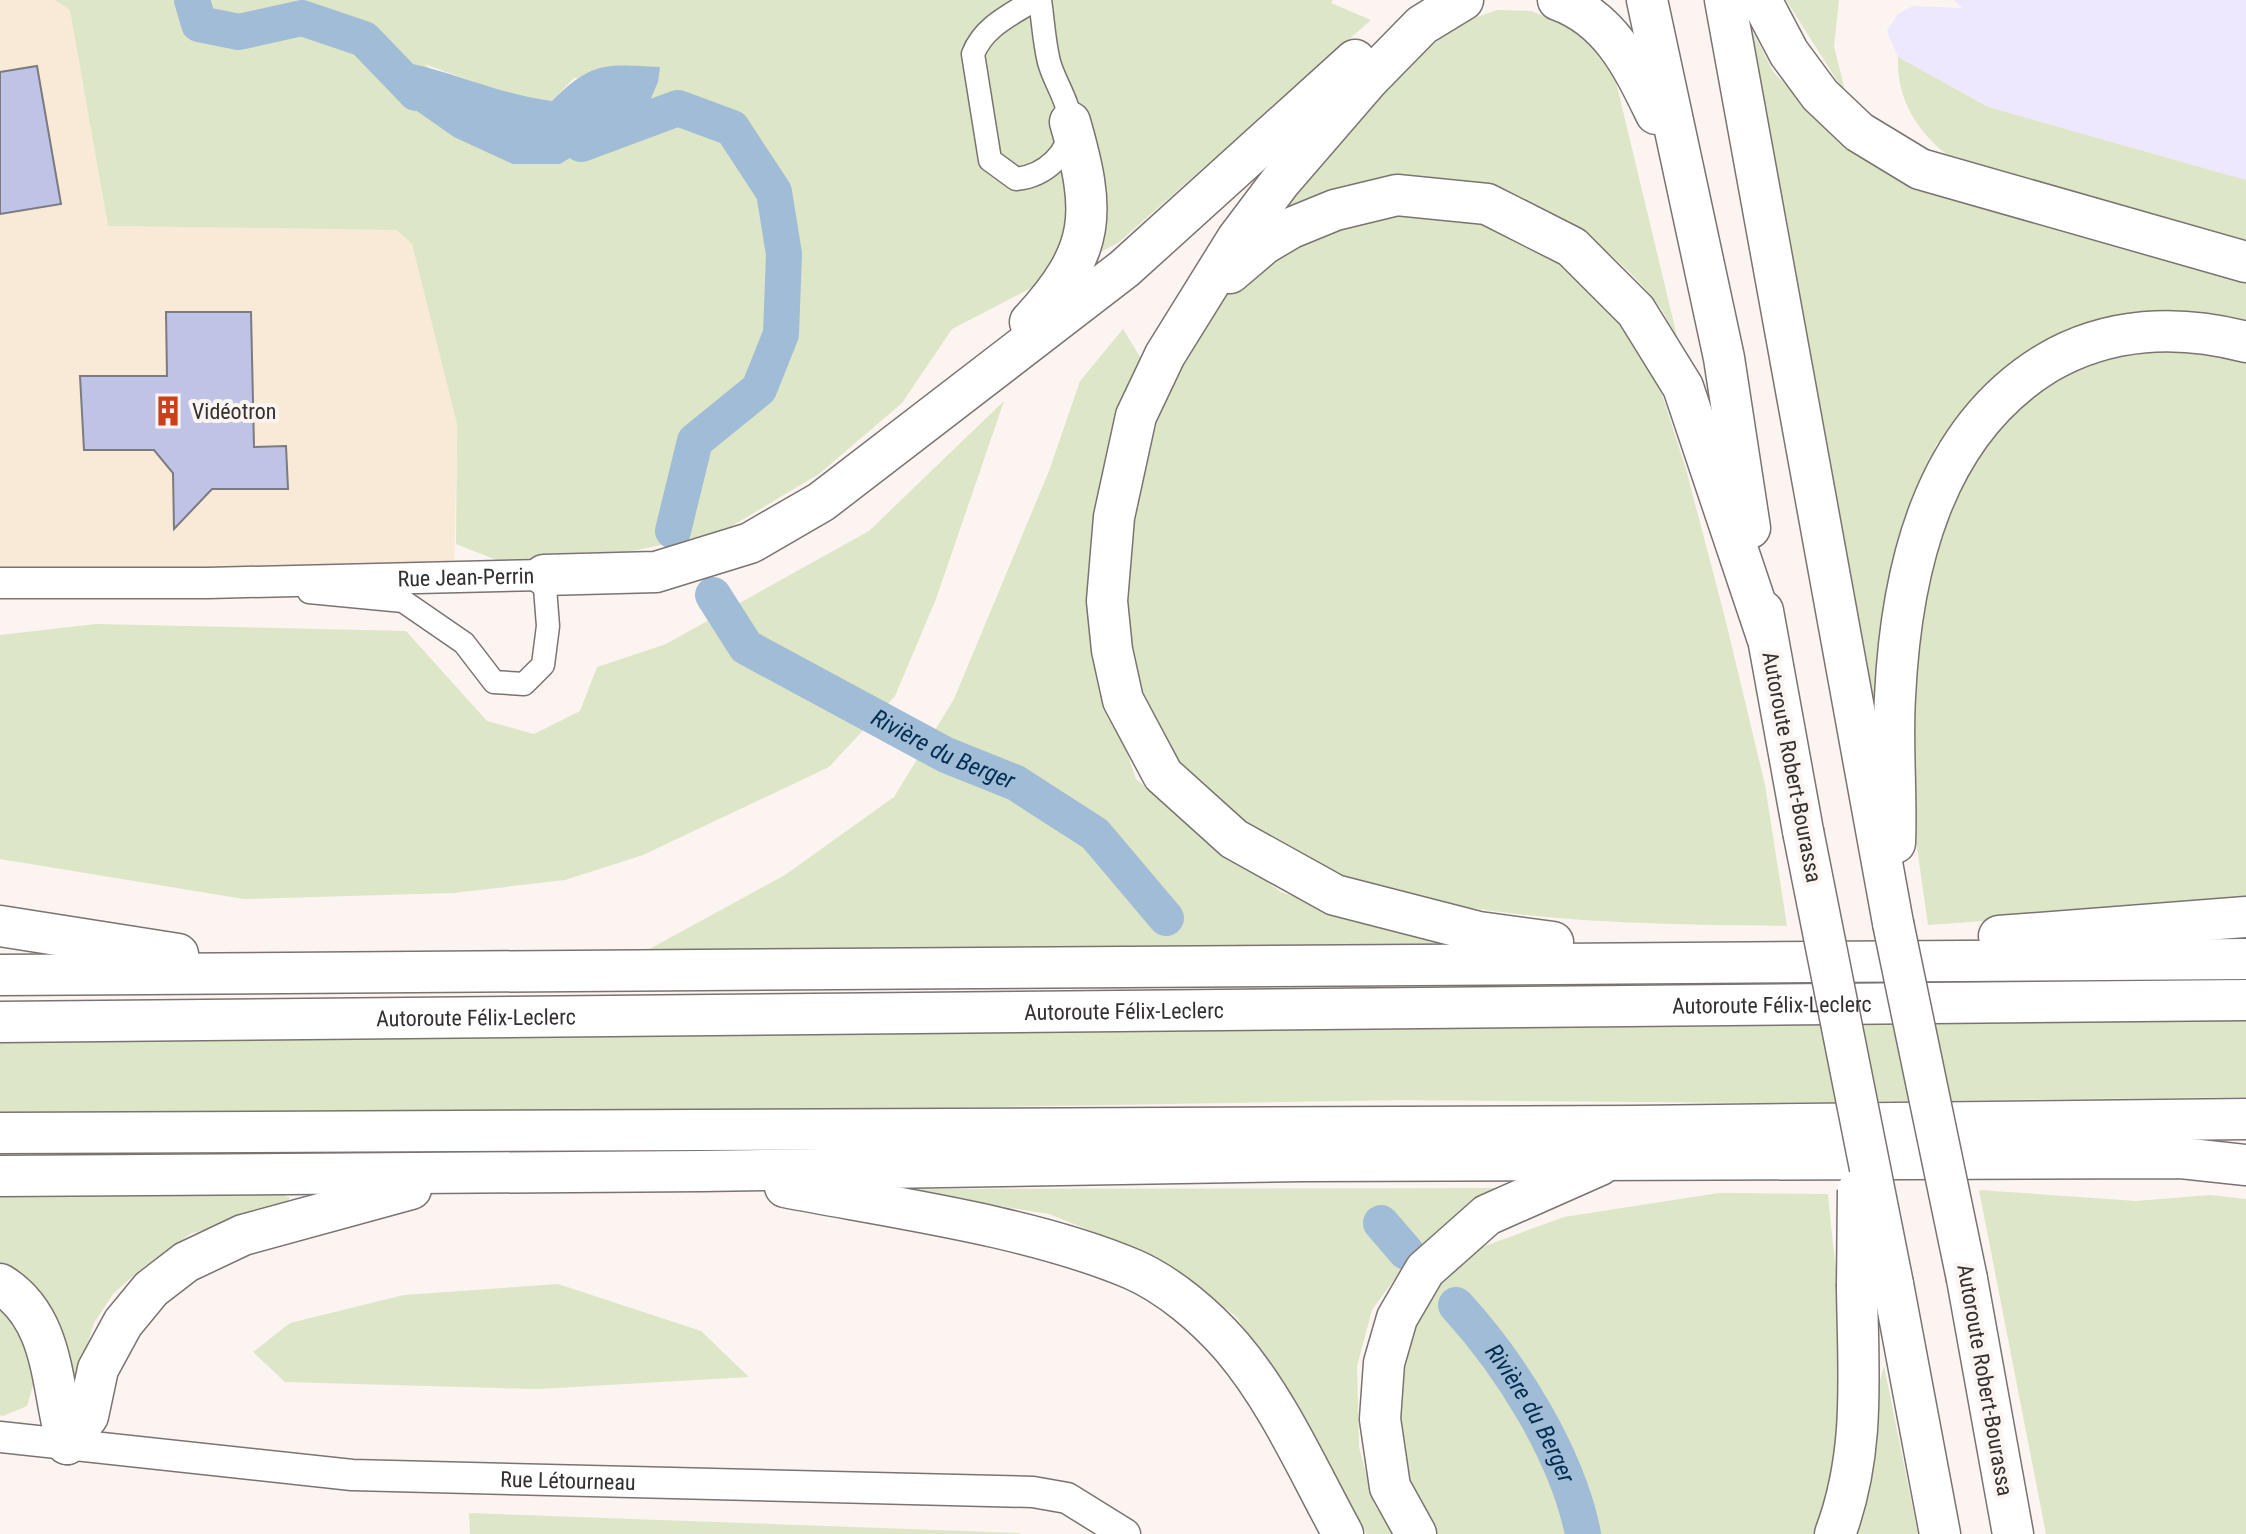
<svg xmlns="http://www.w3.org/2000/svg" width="2246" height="1534" font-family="'Roboto Condensed',sans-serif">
  <rect width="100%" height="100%" fill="#fbf4f1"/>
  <!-- commercial -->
  <polygon fill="#ede8fe" points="1954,0 2246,0 2246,180 1988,107 1898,57 1887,31 1898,14 1913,6 1962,8"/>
  <!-- industrial -->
  <polygon fill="#f9e9d7" points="0,0 55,0 70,9 108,226 398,230 412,244 457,424 454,577 0,583"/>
  <!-- green -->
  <g fill="#dde6c6" fill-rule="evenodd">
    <path d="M55 0H1333L1331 3 1371 20 1118 243 952 329 902 403 819 474 722 532 628 552 504 563 456 544 457 424 412 244 397 230 108 226 70 10ZM424 64 513 96 552 101 574 78 658 82 645 113 560 164Z"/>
    <polygon points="1786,0 1839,0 1834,46 1846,95"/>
    <path d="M1497 10 1531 11 1568 26 1611 61 1687 378C1679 357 1674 327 1661 309 1617 247 1529 188 1452 179 1399 174 1330 200 1279 215L1384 94 1431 46 1460 23Z"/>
    <polygon points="1743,13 1774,73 1840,137 2246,273 2246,329 2011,369 1936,445 1897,559 1875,737"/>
    <path d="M1898 57 1988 107 2246 180V245L1964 167C1925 142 1896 106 1898 57Z"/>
    <path d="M1398 214 1466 218 1519 235 1560 258 1603 292 1658 382 1686 469 1725 618 1765 785 1787 926C1618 923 1378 927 1237 821 1190 786 1155 735 1137 679 1099 567 1157 339 1253 267 1296 236 1348 227 1398 214Z"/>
    <polygon points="1123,329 1145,365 1101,482 1091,622 1102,680 1136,779 1206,838 1281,892 1369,923 1465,948 633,958 785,875 894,797 954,699 1049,471 1080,381"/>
    <polygon points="2135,341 2246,356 2246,902 1928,925 1911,805 1914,644 1926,581 1966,457 2033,387"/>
    <polygon points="1004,401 936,599 895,696 829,767 643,855 565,880 453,893 244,899 0,859 0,635 96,624 406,631 487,721 534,734 580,711 597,667 666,644 869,531"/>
    <polygon points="2246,1016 2246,1097 1756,1103 1401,1100 936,1108 0,1114 0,1036"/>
    <polygon points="1505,1188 1464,1208 1396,1277 1372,1310 1357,1366 1359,1447 1374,1504 1394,1534 1367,1534 1237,1317 1156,1257 1049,1214 892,1189"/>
    <polygon points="1979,1190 2136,1201 2210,1195 2246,1199 2246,1534 2046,1534"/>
    <polygon points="275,1192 290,1198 283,1206 190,1234 141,1269 113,1294 94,1323 69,1404 0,1272 0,1194"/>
    <path d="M1719 1193 1828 1194C1837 1302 1865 1432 1815 1534H1435L1404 1488 1395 1437 1404 1339 1436 1276 1471 1251 1564 1217Z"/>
    <polygon points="558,1284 701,1331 749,1377 538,1389 285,1382 253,1352 290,1323 404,1295"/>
    <polygon points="0,1308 10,1314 39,1365 27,1406 3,1416 0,1415"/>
    <polygon points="1884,1366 1918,1534 1847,1534 1867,1428"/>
    <polygon points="469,1513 1019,1533 1021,1534 470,1534"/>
  </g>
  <!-- water -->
  <path fill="#a1bcd7" d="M384 59C443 66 494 94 552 101 592 61 605 64 660 67L658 82 645 113 560 164H513L454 137 394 95 372 63Z"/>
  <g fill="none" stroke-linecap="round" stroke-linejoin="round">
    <!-- river -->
    <g stroke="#a1bcd7" stroke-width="36">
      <polyline points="192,0 199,24 239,32 302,18 364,39 416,93"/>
      <polyline points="581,144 678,108 732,128 774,192 784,254 781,334 759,389 695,441 673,531"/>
      <path id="s1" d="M713 595 746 647 946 755 1016 783 1095 834 1166 918"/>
      <polyline points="1381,1223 1406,1252"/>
      <path id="s2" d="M1456 1305C1511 1365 1567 1454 1583 1534"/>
    </g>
  </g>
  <!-- building -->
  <g fill="#bfc3e6" stroke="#7b7b81" stroke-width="2">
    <polygon points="37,66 61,204 0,214 0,72"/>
    <polygon points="166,312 251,312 254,447 286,446 288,489 212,489 174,529 173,473 154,450 84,450 80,376 167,376"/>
  </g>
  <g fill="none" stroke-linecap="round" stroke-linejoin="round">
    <!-- street casing -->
    <g stroke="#7a7371" stroke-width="25">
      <g id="street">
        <path d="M1034 0C1011 15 984 26 973 54L990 160 1016 179C1045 176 1072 153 1070 121 1069 102 1054 81 1049 62 1044 42 1043 20 1040 0"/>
        <polyline points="309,592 403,601 464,643 494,682 524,684 543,665 548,626 544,575"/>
      </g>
    </g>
    <!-- secondary casing -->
    <g stroke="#7a7371" stroke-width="33">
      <g id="secondary">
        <path id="s3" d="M0 583H208L544 575"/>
        <path id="s4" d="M0 1437 352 1475 1033 1492 1067 1498 1125 1534"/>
      </g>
    </g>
    <!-- highway casing -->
    <g stroke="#7a7371" stroke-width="43">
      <g id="highway">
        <polyline points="1463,0 1422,25 1369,79 1280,182 1237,239 1165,355 1136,416 1114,517 1107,601 1112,650 1123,700 1163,775 1234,839 1335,895 1479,932 1553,942"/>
        <path d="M1558 0C1611 19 1633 67 1656 114"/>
        <polyline points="1647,0 1724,358 1750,528"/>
        <polyline points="1725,0 1893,923"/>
        <polyline points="1761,0 1789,53 1820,95 1859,132 1920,169 2246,262"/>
        <polyline points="1230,273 1264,244 1291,228 1335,210 1397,195 1487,204 1572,247 1636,311 1683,387 1767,637"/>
        <path d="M1030 322C1097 250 1096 212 1070 122"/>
        <polyline points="544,575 656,572 750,543 821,502 1124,269 1355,60"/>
        <polyline points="1763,611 1803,831"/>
        <path d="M1895 843C1897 794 1892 745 1895 697 1901 571 1932 433 2047 363 2108 327 2178 324 2246 342"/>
        <polyline points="0,926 178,954"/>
        <polyline points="1999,936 2246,917"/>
        <polyline points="0,975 2246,959"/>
        <path id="s5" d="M0 1022 2246 1000"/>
        <polyline points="0,1133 1634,1126 2246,1119"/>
        <polyline points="0,1176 702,1171 1303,1161 2181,1158 2246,1165"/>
        <path d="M785 1187C894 1208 1030 1226 1132 1269 1169 1285 1206 1317 1232 1347 1278 1401 1309 1472 1343 1534"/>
        <polyline points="1967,1279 2013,1534"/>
        <path d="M0 1284C56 1318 51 1389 67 1444"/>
        <polyline points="1893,1284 1940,1534"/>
        <polyline points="67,1444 88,1416 98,1369 123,1323 151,1289 186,1262 243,1235 411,1189"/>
        <polyline points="1416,1534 1390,1487 1380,1419 1384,1363 1397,1318 1425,1270 1487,1215 1600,1165"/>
        <path d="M1835 1534C1866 1452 1858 1373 1857 1287"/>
      </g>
    </g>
    <!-- street -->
    <use href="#street" stroke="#fff" stroke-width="22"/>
    <!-- secondary -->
    <use href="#secondary" stroke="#fff" stroke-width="30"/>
    <!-- highway -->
    <use href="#highway" stroke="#fff" stroke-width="40"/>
    <!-- highway-bridge casing -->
    <g stroke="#7a7371" stroke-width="43" stroke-linecap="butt">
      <g id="highway-bridge">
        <polyline points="1803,831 1893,1284"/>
        <polyline points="1893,923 1967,1279"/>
        <polyline points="1857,1287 1858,1190"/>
      </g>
    </g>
    <!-- highway-bridge -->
    <use href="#highway-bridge" stroke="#fff" stroke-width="40"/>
  </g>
  <!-- icons -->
  <defs>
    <g id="building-bare" transform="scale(2.4)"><path d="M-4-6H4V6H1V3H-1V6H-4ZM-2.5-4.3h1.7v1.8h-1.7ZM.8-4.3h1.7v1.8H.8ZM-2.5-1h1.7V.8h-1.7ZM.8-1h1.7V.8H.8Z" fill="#c9401b" stroke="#fbf4f1" stroke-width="2.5" paint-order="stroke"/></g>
  </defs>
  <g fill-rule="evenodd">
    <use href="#building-bare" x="168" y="411"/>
  </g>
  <g text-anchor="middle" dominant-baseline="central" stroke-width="8" stroke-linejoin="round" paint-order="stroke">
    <!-- poi labels -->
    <g font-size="22" fill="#33302f" stroke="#fbf4f1" text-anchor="start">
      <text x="192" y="411">Vidéotron</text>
    </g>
    <!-- street labels -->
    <g font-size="22" fill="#33302f" stroke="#fbf4f1">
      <text stroke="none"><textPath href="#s3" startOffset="466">Rue Jean-Perrin</textPath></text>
      <text transform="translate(1792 767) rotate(79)">Autoroute Robert-Bourassa</text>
      <text stroke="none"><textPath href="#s5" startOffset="1772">Autoroute Félix-Leclerc</textPath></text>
      <text stroke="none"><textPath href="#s5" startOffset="1124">Autoroute Félix-Leclerc</textPath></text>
      <text stroke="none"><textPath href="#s5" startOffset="476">Autoroute Félix-Leclerc</textPath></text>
      <text transform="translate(1985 1380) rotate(80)">Autoroute Robert-Bourassa</text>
      <text stroke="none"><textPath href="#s4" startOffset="570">Rue Létourneau</textPath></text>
    </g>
    <!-- water labels -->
    <g font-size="24" font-style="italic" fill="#022e51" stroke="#fbf4f1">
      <text stroke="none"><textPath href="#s1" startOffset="284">Rivière du Berger</textPath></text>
      <text stroke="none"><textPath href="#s2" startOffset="132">Rivière du Berger</textPath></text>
    </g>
  </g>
</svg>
